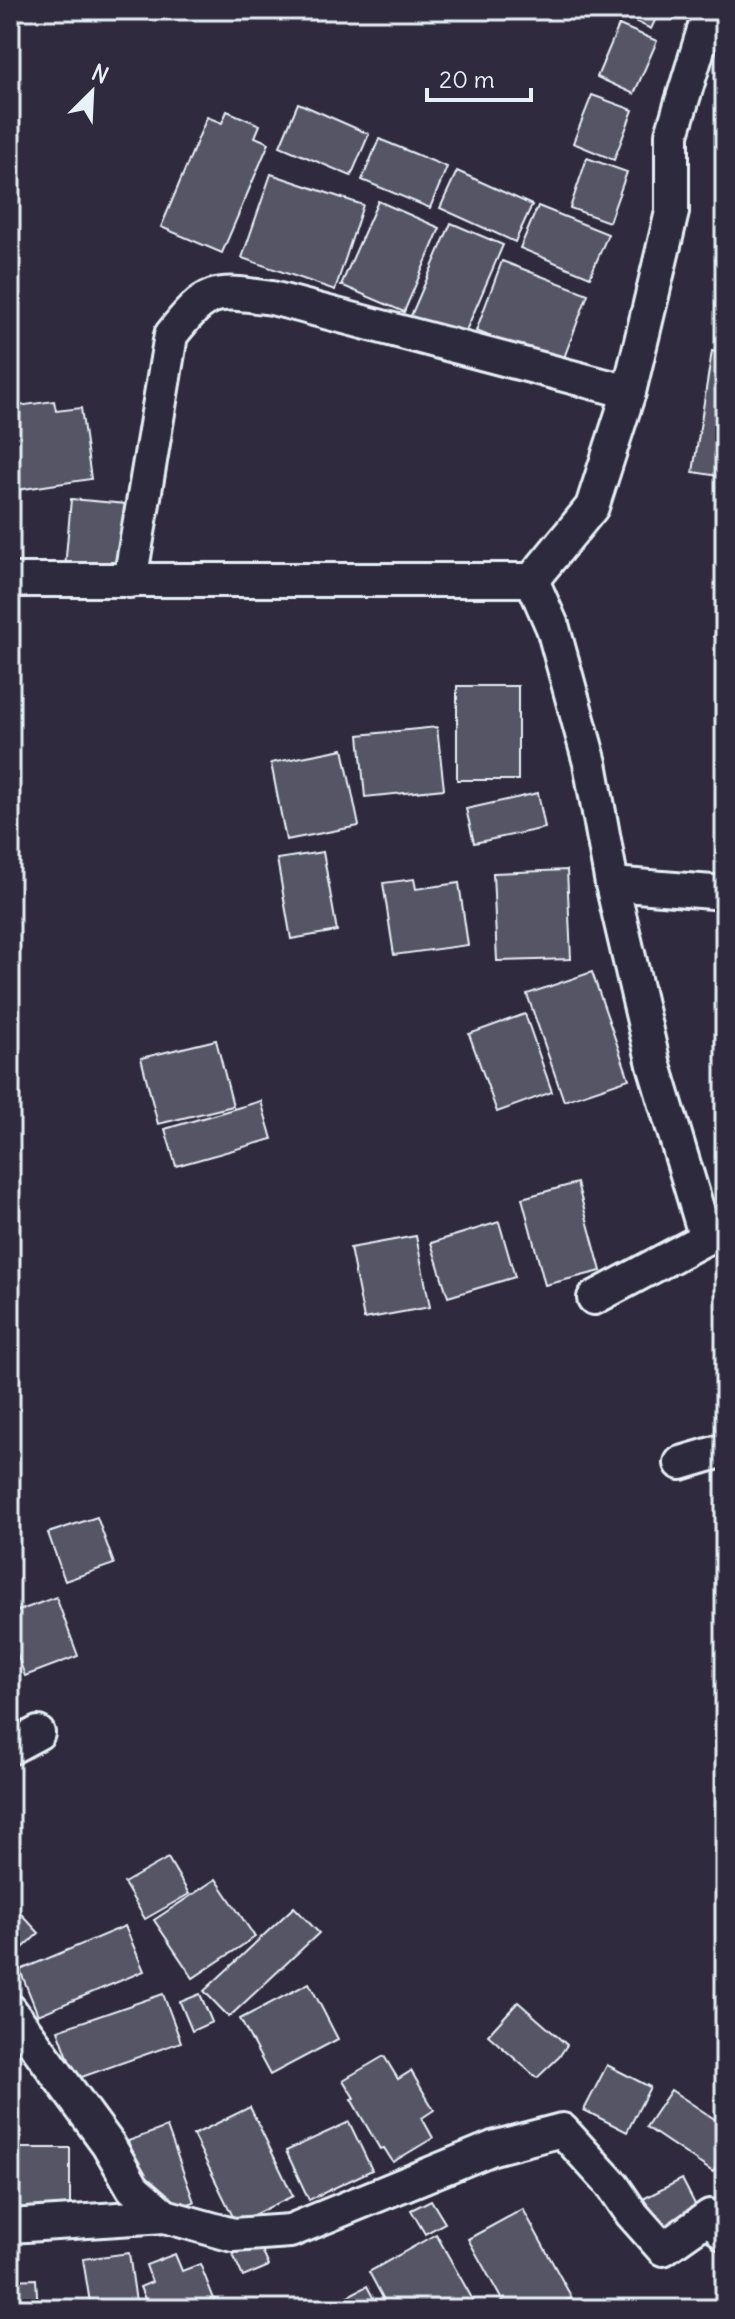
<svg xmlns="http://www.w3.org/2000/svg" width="735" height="2319" font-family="Delius,sans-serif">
  <rect width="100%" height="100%" fill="#2f2a3d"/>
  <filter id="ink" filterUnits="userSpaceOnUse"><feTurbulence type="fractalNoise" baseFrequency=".0125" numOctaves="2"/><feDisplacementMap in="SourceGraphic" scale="16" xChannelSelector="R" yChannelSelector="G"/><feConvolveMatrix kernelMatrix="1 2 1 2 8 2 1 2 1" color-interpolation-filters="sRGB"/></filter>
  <g filter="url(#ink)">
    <!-- building -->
    <g fill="#575565" stroke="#e8f1f8" stroke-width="2">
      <polygon points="612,10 660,10 651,29"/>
      <polygon points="619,25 657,41 634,94 597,77"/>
      <polygon points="592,95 633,110 614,160 573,143"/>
      <polygon points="298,103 369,134 351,176 280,146"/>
      <polygon points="227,111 260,125 255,137 269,143 222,253 161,227 207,117 222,123"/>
      <polygon points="379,139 447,167 430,208 362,180"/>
      <polygon points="587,158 627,172 609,222 570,208"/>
      <polygon points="457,171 532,205 515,242 440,208"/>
      <polygon points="271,174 363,205 335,290 242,258"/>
      <polygon points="378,201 440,228 404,312 341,285"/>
      <polygon points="538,206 608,234 590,277 520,248"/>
      <polygon points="451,223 503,245 462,340 410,318"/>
      <polygon points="502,261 588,294 562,363 476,331"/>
      <polygon points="725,291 725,330 720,329"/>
      <polygon points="712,351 725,353 725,477 693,472"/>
      <polygon points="54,401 56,411 81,408 91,479 10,491 10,407"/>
      <polygon points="71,499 126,504 120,573 65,568"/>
      <polygon points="725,616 725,642 714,636"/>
      <rect x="457" y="686" width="61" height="94"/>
      <polygon points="437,727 444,789 365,797 359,735"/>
      <polygon points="343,749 359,826 286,840 271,763"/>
      <polygon points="538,793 545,828 474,843 466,809"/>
      <polygon points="323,852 337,931 291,939 277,859"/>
      <polygon points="567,870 571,959 497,961 493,873"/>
      <polygon points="414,879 416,889 459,883 468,945 394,955 383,883"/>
      <polygon points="592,972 629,1079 564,1101 527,994"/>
      <polygon points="525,1014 552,1092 497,1112 469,1034"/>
      <polygon points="216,1040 233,1106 158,1124 141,1058"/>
      <polygon points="261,1101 272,1139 176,1166 165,1129"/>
      <polygon points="577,1183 601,1271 545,1285 522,1198"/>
      <polygon points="499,1222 515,1277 448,1297 431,1243"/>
      <polygon points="416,1236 430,1307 364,1319 350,1248"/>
      <polygon points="97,1517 114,1564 65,1581 48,1533"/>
      <polygon points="56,1597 78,1656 25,1676 10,1635 10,1614"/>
      <polygon points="168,1858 189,1894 145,1919 124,1883"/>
      <polygon points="216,1879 255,1937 193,1978 154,1920"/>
      <polygon points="10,1902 39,1933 10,1960"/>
      <polygon points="294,1907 319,1933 229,2017 204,1991"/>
      <polygon points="125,1926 144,1971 38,2015 20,1970"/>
      <polygon points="309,1983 338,2039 270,2075 240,2019"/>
      <polygon points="163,1994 181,2042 76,2079 58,2030"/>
      <polygon points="200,1994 212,2022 192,2031 180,2002"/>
      <polygon points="518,2002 567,2045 559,2057 537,2078 488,2035"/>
      <polygon points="384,2056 398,2079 411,2071 434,2110 422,2118 433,2138 393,2162 384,2148 380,2149 351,2099 354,2098 343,2080"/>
      <polygon points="607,2065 650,2087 627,2132 584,2110"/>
      <polygon points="671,2090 725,2126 725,2153 713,2172 646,2127"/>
      <polygon points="250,2107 293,2196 236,2223 193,2135"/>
      <polygon points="349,2122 372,2170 309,2200 286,2151"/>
      <polygon points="167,2127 194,2202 168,2211 150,2201 128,2141"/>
      <rect x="10" y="2148" width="60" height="61"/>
      <polygon points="682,2179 698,2210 658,2231 641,2200"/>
      <polygon points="431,2200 445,2223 425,2234 411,2210"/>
      <polygon points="523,2209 572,2298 551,2309 507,2309 468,2239"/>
      <polygon points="436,2234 478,2309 389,2309 369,2272"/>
      <polygon points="257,2239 269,2266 243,2277 231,2250"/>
      <polygon points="129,2253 137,2309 91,2309 83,2259"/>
      <polygon points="175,2254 182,2271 200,2264 218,2309 149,2309 140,2287 152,2282 146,2265"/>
      <polygon points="36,2279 38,2309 10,2309 10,2280"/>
      <polygon points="367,2286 379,2309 323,2309"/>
    </g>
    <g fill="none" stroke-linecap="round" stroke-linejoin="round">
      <!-- street casing -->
      <g stroke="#e8f1f8" stroke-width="38">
        <g id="street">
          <polyline points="10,580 532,580 592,507 629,392 672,212 672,134 710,10"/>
          <polyline points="532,580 553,628 590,763 612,884 654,1065 706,1238"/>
          <path d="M130 581 171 335C208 288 214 290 272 298L629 392"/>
          <polyline points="612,884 725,893"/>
          <polyline points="594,1298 706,1238 725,1231"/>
          <polyline points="681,1463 725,1450"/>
          <polyline points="10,1748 38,1733"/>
          <polyline points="10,2010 108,2144 133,2188 165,2216 233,2235 290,2231 493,2148 562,2130 613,2186 632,2214 663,2249 710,2216 725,2234"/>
          <polyline points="10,2226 165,2216"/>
        </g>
      </g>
      <!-- street -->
      <use href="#street" stroke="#2f2a3d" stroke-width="32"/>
    </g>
  </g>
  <!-- margin -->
  <rect width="735" height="2319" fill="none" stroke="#2f2a3d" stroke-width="40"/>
  <rect x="20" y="20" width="695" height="2279" fill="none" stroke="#e8f1f8" stroke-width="3" filter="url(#ink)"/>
  <!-- north arrow -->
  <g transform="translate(92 92) rotate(24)" stroke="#2f2a3d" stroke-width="6" paint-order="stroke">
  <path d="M0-6L14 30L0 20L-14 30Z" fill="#e8f1f8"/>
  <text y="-12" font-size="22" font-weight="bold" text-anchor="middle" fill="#e8f1f8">N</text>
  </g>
  <!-- scale -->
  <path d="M427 88v12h104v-12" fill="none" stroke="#e8f1f8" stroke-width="4"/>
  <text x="439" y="88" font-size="24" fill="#e8f1f8" stroke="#2f2a3d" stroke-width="6" paint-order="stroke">20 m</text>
</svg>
